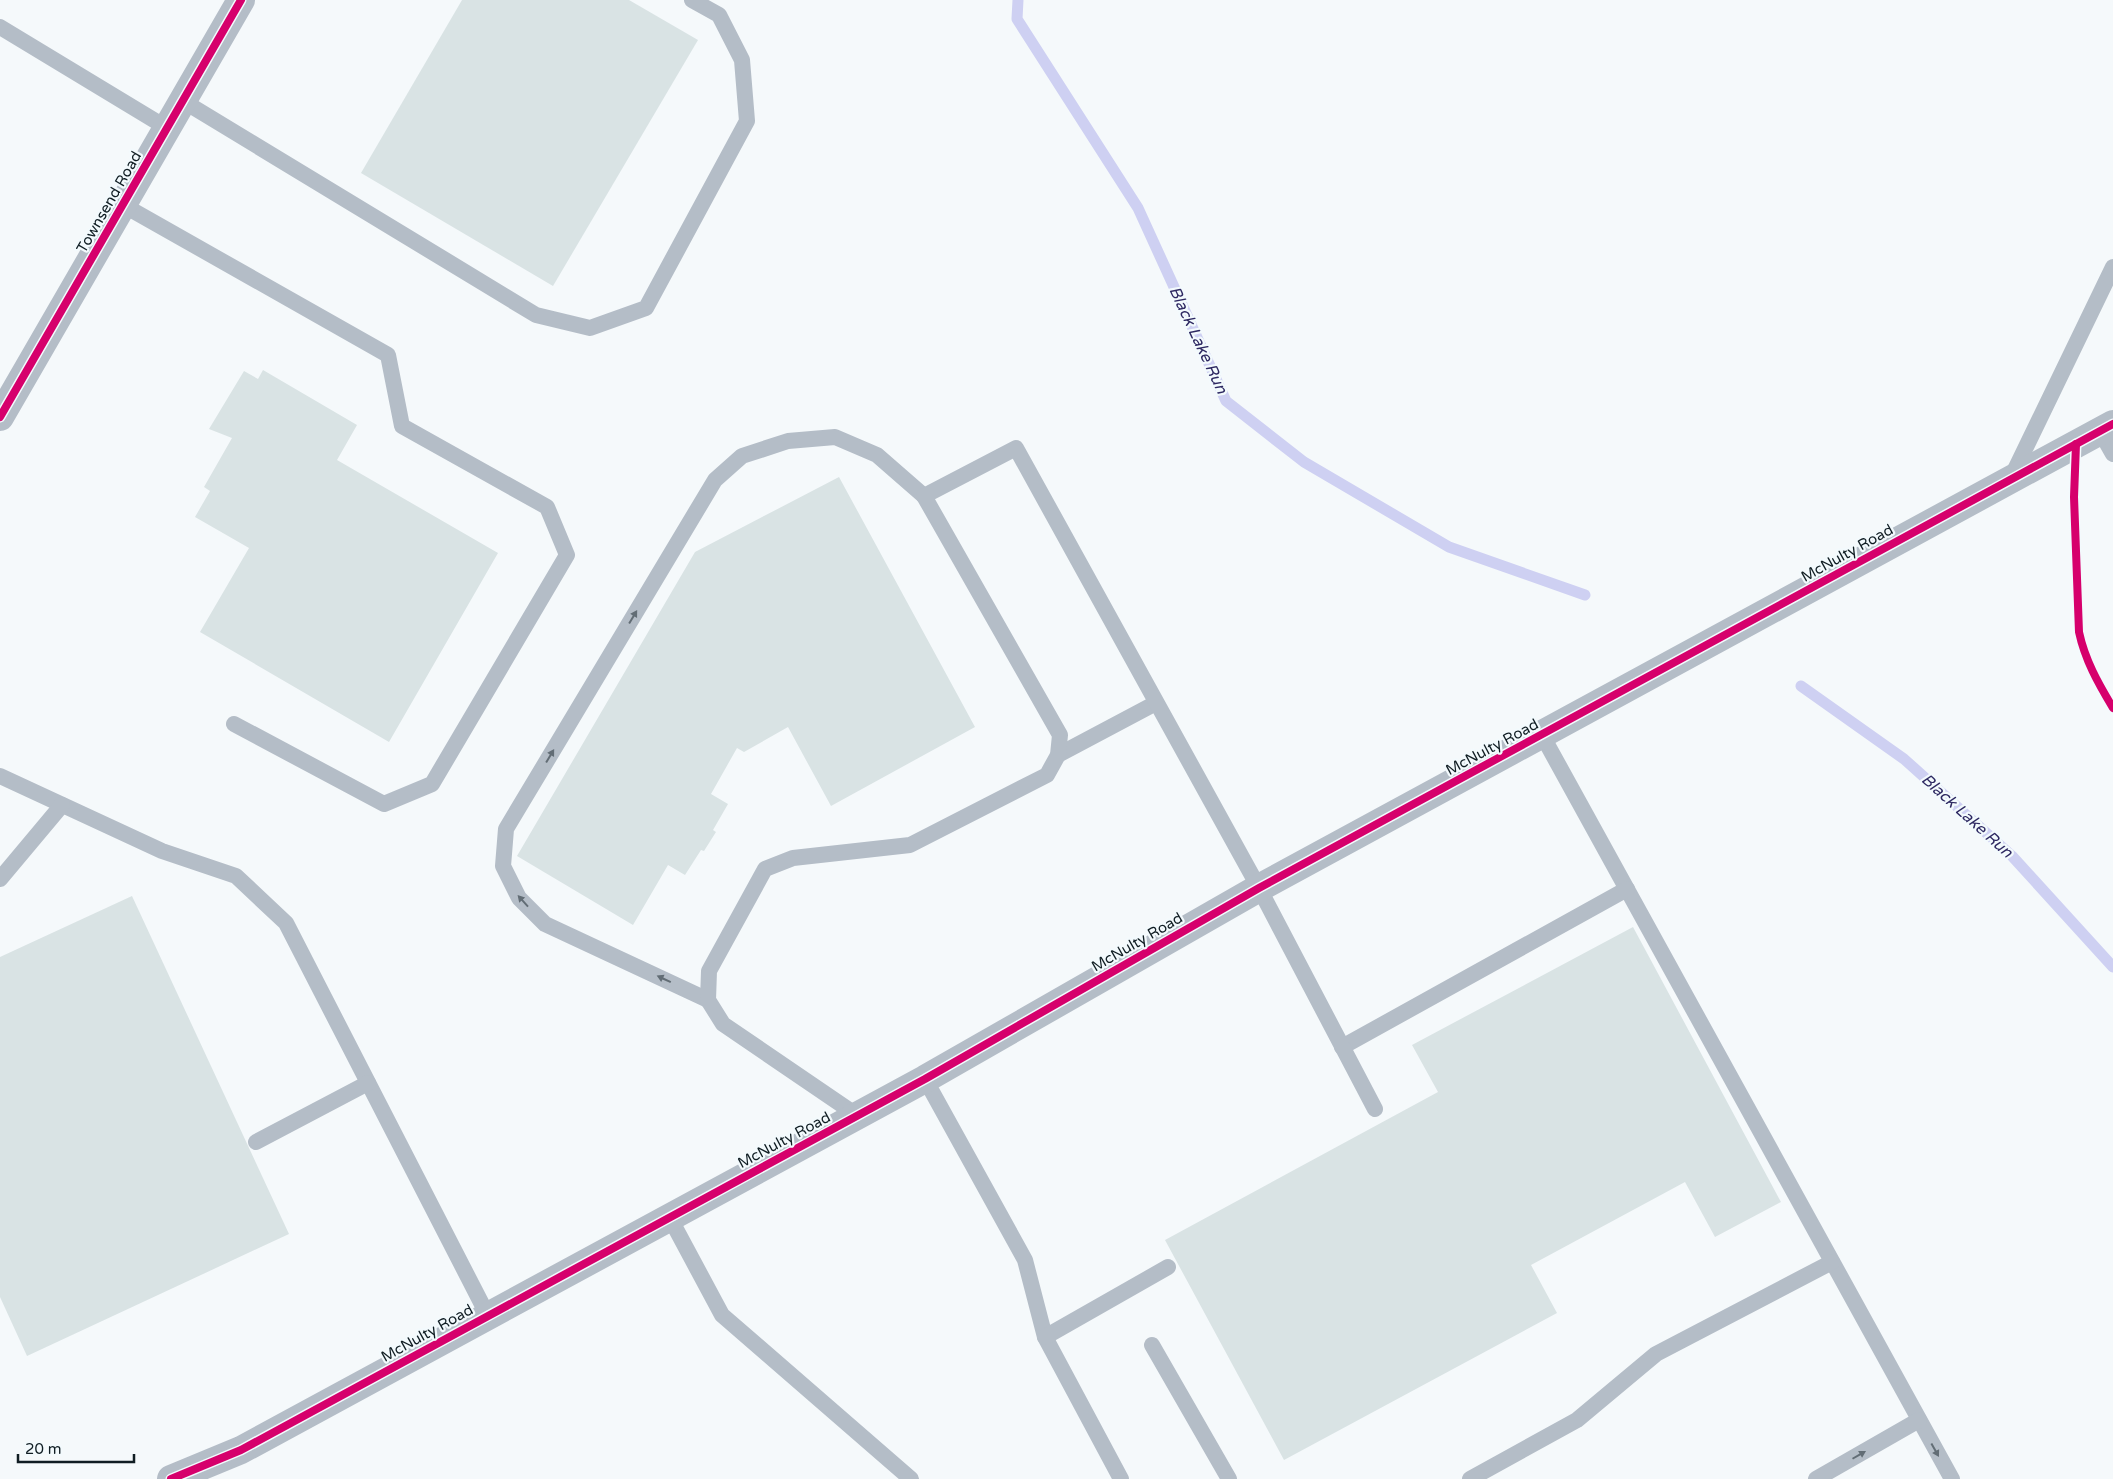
<svg xmlns="http://www.w3.org/2000/svg" width="2113" height="1479" font-family="'Varela Round',sans-serif">
  <rect width="100%" height="100%" fill="#f5f9fb"/>
  <g fill="none" stroke-linecap="round" stroke-linejoin="round">
    <!-- stream -->
    <g stroke="#ced0f2" stroke-width="11">
      <polyline points="1018,0 1017,19 1138,208 1226,401 1304,462 1449,547 1585,595"/>
      <polyline points="1801,686 1904,759 2012,856 2113,967"/>
    </g>
  </g>
  <!-- building -->
  <g fill="#d9e3e4">
    <polygon points="462,0 629,0 698,40 553,286 361,173"/>
    <polygon points="263,370 357,425 337,460 498,553 389,742 200,632 249,548 195,517 210,491 204,487 232,438 209,429 244,371 258,379"/>
    <polygon points="839,477 975,727 831,806 788,727 744,752 737,748 711,794 728,804 713,830 716,832 704,851 701,850 685,875 668,865 633,925 517,856 695,552"/>
    <polygon points="132,896 289,1234 27,1356 0,1297 0,957"/>
    <polygon points="1633,927 1781,1202 1715,1237 1685,1182 1531,1265 1557,1313 1284,1460 1165,1240 1438,1092 1412,1045"/>
  </g>
  <g fill="none" stroke-linecap="round" stroke-linejoin="round">
    <!-- lane -->
    <g stroke="#b4bdc7" stroke-width="16">
      <polyline points="0,27 167,128"/>
      <polyline points="183,101 536,315 590,328 646,308 747,121 742,60 719,15 692,0"/>
      <polyline points="123,205 388,355 402,426 547,507 567,555 432,784 384,804 234,724"/>
      <polyline points="2100,431 2113,454"/>
      <polyline points="2011,478 2113,267"/>
      <polyline points="1542,735 1952,1479"/>
      <polyline points="1058,755 1156,703"/>
      <polyline points="0,776 162,851 236,876 286,923 488,1316"/>
      <polyline points="0,879 62,805"/>
      <polyline points="708,1000 545,924 519,898 503,866 506,829 715,480 742,456 788,441 835,437 877,455 924,496"/>
      <polyline points="1342,1047 1627,889"/>
      <polyline points="925,1079 1025,1260 1045,1337 1121,1479"/>
      <polyline points="858,1116 723,1024 708,1000 709,971 765,869 793,858 910,845 1047,775 1058,755 1060,735 924,496 1016,448 1259,888 1375,1109"/>
      <polyline points="256,1142 368,1083"/>
      <polyline points="670,1218 722,1315 911,1479"/>
      <polyline points="1045,1337 1168,1267"/>
      <polyline points="1152,1345 1229,1479"/>
      <polyline points="1470,1479 1577,1420 1656,1354 1832,1262"/>
      <polyline points="1816,1479 1919,1420"/>
    </g>
    <!-- street -->
    <g stroke="#b4bdc7" stroke-width="28">
      <polyline points="0,417 241,0"/>
      <polyline points="171,1479 241,1450 925,1079 1259,888 2113,424"/>
    </g>
    <!-- cycleway casing -->
    <g stroke="#f3fafd" stroke-width="11">
      <g id="cycleway">
        <polyline points="0,417 241,0"/>
        <path d="M2076 444 2074 497 2079 632C2085 660 2098 683 2113 708"/>
        <polyline points="171,1479 241,1450 925,1079 1259,888 2113,424"/>
      </g>
    </g>
    <!-- cycleway -->
    <use href="#cycleway" stroke="#d6006c" stroke-width="8"/>
  </g>
  <!-- one-way arrows -->
  <defs><path id="oneway-solid" d="M-6-.8H1V-3.2L6.5 0L1 3.2V.8H-6Z" transform="scale(1.25)"/></defs>
  <g fill="#626d75">
    <use href="#oneway-solid" transform="translate(633 617) rotate(-59)"/>
    <use href="#oneway-solid" transform="translate(550 756) rotate(-59)"/>
    <use href="#oneway-solid" transform="translate(523 901) rotate(-132)"/>
    <use href="#oneway-solid" transform="translate(664 979) rotate(-155)"/>
    <use href="#oneway-solid" transform="translate(1935 1450) rotate(61)"/>
    <use href="#oneway-solid" transform="translate(1859 1455) rotate(-30)"/>
  </g>
  <g text-anchor="middle" dominant-baseline="central" stroke-width="4.5" stroke-linejoin="round" paint-order="stroke">
    <!-- street labels -->
    <g font-size="15" fill="#101d23" stroke="#f3fafd">
      <text transform="translate(109 202) rotate(-60)">Townsend Road</text>
      <text transform="translate(1847 553) rotate(-29)">McNulty Road</text>
      <text transform="translate(1492 747) rotate(-28)">McNulty Road</text>
      <text transform="translate(1137 942) rotate(-30)">McNulty Road</text>
      <text transform="translate(784 1140) rotate(-28)">McNulty Road</text>
      <text transform="translate(427 1333) rotate(-29)">McNulty Road</text>
    </g>
    <!-- water labels -->
    <g font-size="16" font-style="italic" fill="#2e2962" stroke="#f3fafd">
      <text transform="translate(1198 340) rotate(65)">Black Lake Run</text>
      <text transform="translate(1967 816) rotate(42)">Black Lake Run</text>
    </g>
  </g>
  <!-- scale -->
  <path d="M18 1454v8h116v-8" fill="none" stroke="#101d23" stroke-width="2.5"/>
  <text x="25" y="1454" font-size="15" fill="#101d23" stroke="#f3fafd" stroke-width="4" paint-order="stroke">20 m</text>
</svg>
